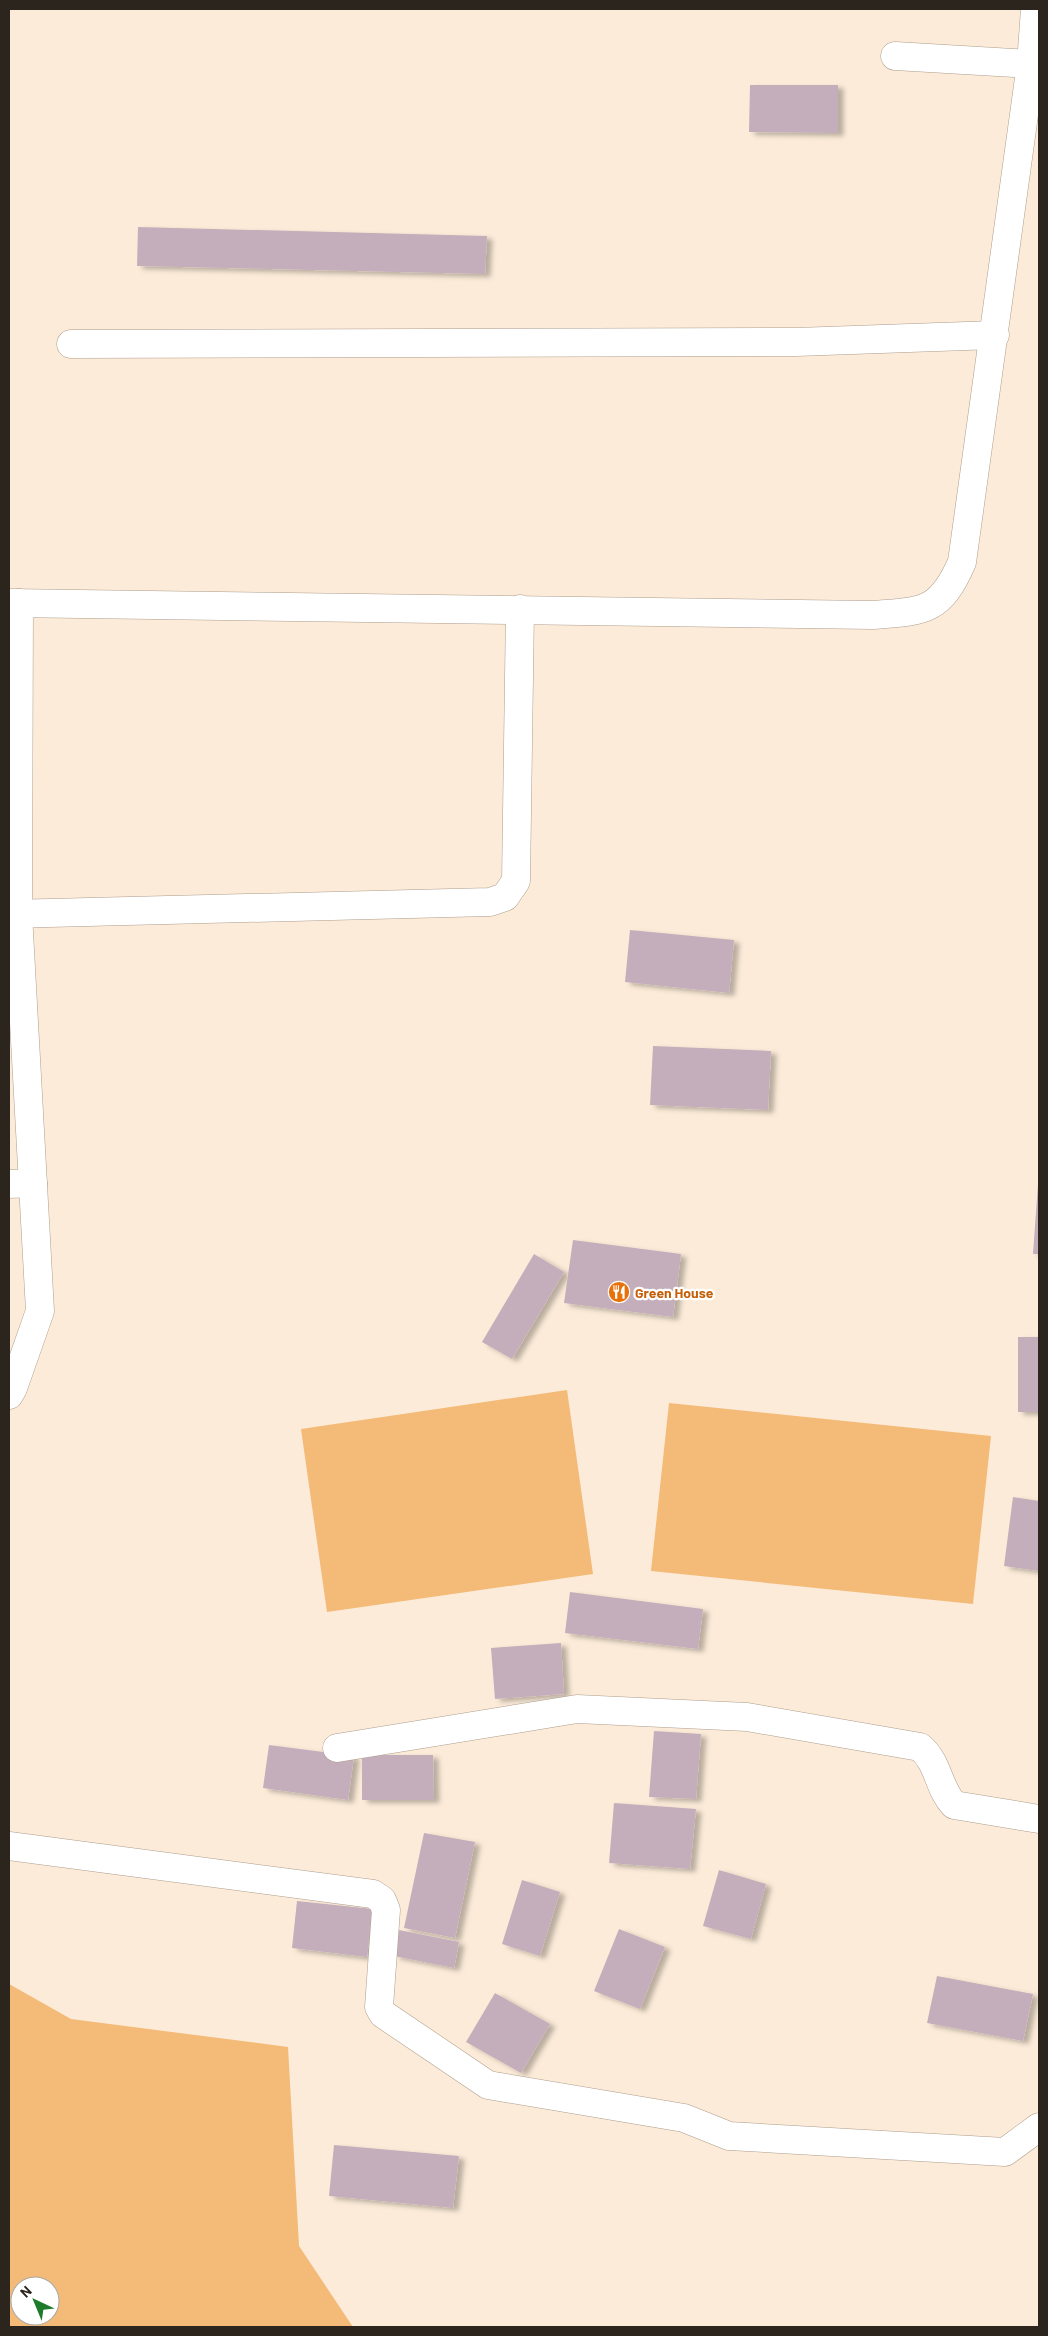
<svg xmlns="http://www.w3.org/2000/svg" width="1048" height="2336" font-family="Barlow,sans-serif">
  <defs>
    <filter id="shadow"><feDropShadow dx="5.5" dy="3" stdDeviation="2.5" flood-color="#0004"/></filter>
  </defs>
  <rect width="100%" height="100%" fill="#fcebd8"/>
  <!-- green -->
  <g fill="#f4ba77" fill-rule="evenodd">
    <polygon points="567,1390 593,1574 327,1612 301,1429"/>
    <polygon points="669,1403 991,1436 973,1604 651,1571"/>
    <path d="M9 1984 71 2019 288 2047 299 2246 353 2327H9ZM20 2286H50V2316H20Z"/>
  </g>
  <!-- building -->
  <g fill="#c4aebb" filter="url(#shadow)">
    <polygon points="750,85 838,85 838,133 749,132"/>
    <polygon points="138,227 487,236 485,274 137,266"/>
    <polygon points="630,930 734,940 729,993 625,982"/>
    <polygon points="653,1046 771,1051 768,1110 650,1105"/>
    <polygon points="1038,1184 1039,1184 1039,1254 1033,1254"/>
    <polygon points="573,1240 681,1254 673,1317 564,1303"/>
    <polygon points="534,1254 564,1272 512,1359 482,1342"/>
    <rect x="1018" y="1337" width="21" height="75"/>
    <polygon points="1013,1497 1039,1501 1039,1571 1004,1566"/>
    <polygon points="570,1592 703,1609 698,1649 565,1633"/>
    <polygon points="561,1643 564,1694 495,1699 491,1648"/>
    <polygon points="654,1731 701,1734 696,1799 649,1797"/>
    <polygon points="269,1745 354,1756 348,1800 263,1788"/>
    <polygon points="362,1755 433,1755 434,1800 362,1800"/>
    <polygon points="614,1803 696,1809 690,1869 609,1863"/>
    <polygon points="424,1833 475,1842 455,1938 404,1928"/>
    <polygon points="719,1870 766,1884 751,1939 703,1926"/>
    <polygon points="522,1880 560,1892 540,1956 502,1944"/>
    <polygon points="297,1901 373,1909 367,1957 292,1948"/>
    <polygon points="619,1929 665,1947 640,2009 594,1991"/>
    <polygon points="399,1930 459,1942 454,1968 394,1956"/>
    <polygon points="937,1976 1033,1994 1023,2041 927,2023"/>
    <polygon points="495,1993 550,2024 521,2073 466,2042"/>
    <polygon points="334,2145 459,2156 453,2208 329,2196"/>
  </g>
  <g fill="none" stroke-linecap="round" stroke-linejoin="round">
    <!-- minor casing -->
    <g stroke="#ae9e8d" stroke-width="29">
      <g id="minor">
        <polyline points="895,56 1031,64"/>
        <polyline points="71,344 796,342 995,335"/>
        <path d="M9 603 873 615C923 611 940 613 962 562L1031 64 1035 9"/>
        <polyline points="9,914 490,902 505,897 516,881 520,609"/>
        <polyline points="9,1184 33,1183"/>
        <polyline points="9,1395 13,1388 40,1311 18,914 19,603"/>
        <path d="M337 1748 577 1709 747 1717 920 1747C939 1763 938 1788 954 1805L1039 1819"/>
        <polyline points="9,1846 373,1894 382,1900 386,1910 379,2007 383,2014 488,2085 684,2118 729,2136 1005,2152 1039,2127"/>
      </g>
    </g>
    <!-- minor -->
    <use href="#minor" stroke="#fff" stroke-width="28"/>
  </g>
  <!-- icons -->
  <defs>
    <g id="restaurant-disc" transform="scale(1.125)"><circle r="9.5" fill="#e8710a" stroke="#fff"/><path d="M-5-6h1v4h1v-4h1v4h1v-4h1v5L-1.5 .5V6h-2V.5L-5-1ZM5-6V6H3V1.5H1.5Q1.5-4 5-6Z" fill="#fff"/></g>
  </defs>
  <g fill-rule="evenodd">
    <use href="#restaurant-disc" x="619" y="1292"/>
  </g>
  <g text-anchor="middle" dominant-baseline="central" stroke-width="4.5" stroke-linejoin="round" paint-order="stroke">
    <!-- food labels -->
    <g font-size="14" font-weight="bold" fill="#c56008" stroke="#fff" text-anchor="start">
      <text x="635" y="1292">Green House</text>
    </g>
  </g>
  <!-- border -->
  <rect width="1048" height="2336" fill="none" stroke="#2b251e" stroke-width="20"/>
  <!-- north arrow -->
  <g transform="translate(35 2301) rotate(316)"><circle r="24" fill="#ffffff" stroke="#aaa8a5"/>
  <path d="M0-4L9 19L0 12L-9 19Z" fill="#1e7b2c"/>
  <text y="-8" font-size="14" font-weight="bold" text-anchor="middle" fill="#2b251e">N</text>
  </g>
</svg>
